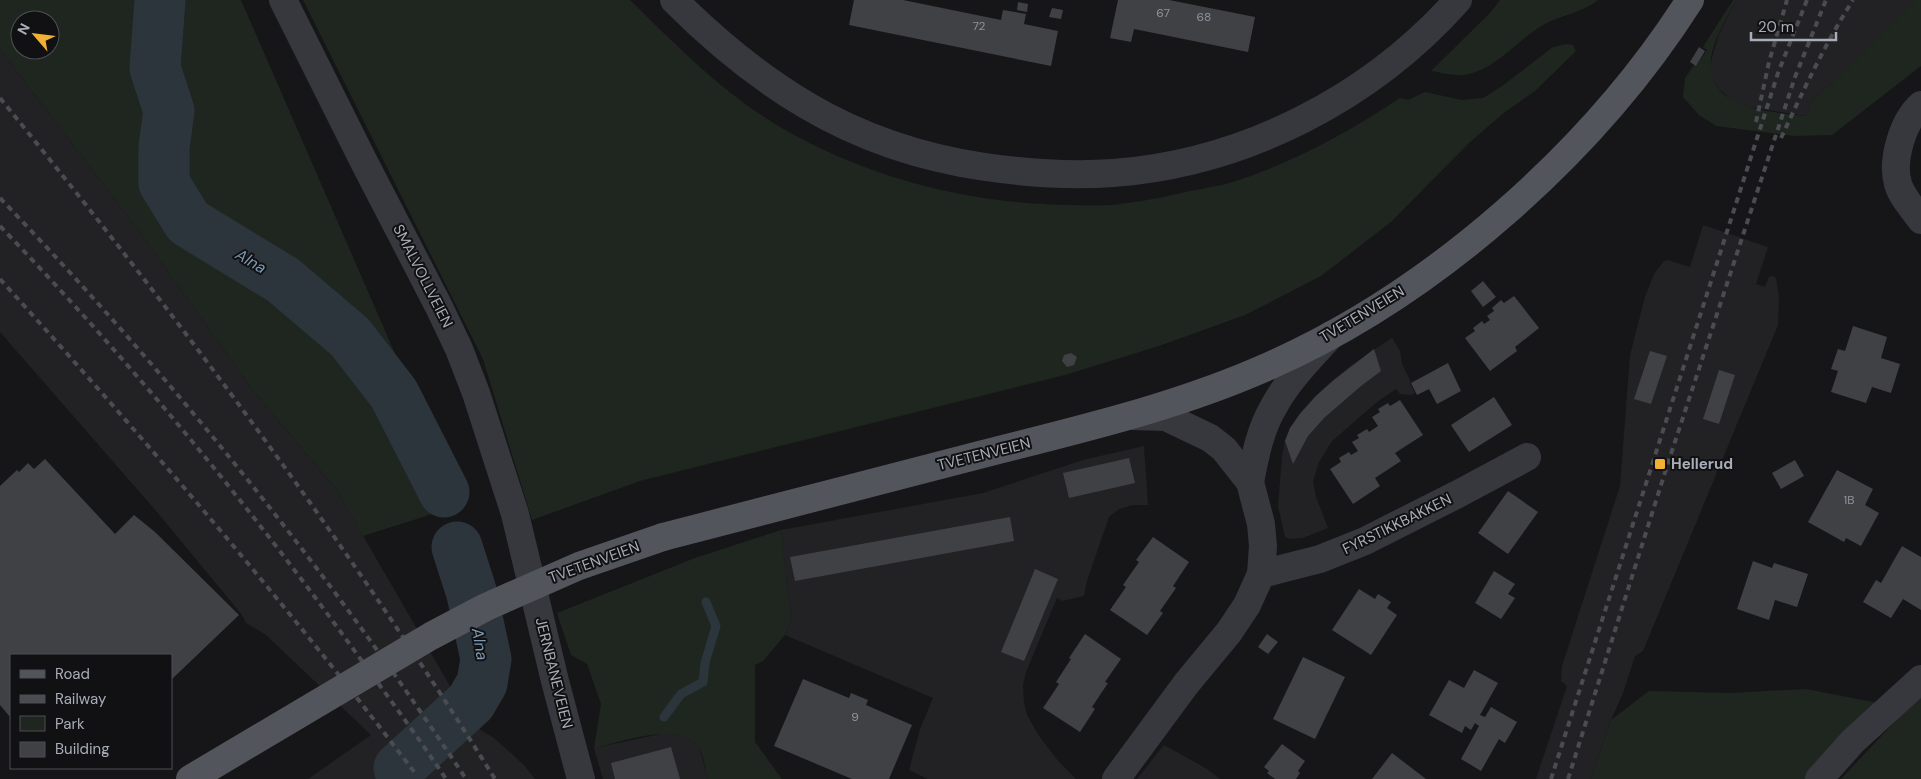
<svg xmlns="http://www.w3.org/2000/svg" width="1921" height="779" font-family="'DM Sans',sans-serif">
  <rect width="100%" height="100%" fill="#161618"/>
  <!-- built -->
  <g fill="#222225">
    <polygon points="1736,0 1915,0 1831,84 1813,99 1806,116 1749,107 1735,103 1718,88 1713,79 1710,68 1712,58 1719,34"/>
    <polygon points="0,49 139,231 252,389 336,489 454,693 479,729 494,738 524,765 535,779 308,779 371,735 265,634 246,623 242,615 157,512 0,332"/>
    <polygon points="1703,225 1768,247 1756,284 1765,287 1769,277 1772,276 1776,278 1779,296 1778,325 1643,651 1635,656 1623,693 1611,720 1591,779 1536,779 1567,686 1561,681 1562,666 1620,486 1630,355 1645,297 1654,274 1664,261 1668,260 1690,267"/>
    <polygon points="1392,338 1400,351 1402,364 1411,382 1410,383 1415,393 1412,395 1400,394 1396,389 1377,402 1332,441 1319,462 1313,481 1316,497 1328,528 1303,538 1290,539 1285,537 1278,506 1282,456 1285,440 1290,428 1299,414 1315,396 1334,379 1353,364"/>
    <polygon points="1144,446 1148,505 1133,505 1119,509 1109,517 1087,581 1084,596 1062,601 1057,598 1026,672 1023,685 1024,703 1027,715 1039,736 1059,762 1076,779 928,779 909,770 920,729 933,698 785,635 791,620 781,530 983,493 1083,460"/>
    <polygon points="665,733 685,736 699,747 708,779 603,779 594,748"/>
    <polygon points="1164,745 1207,769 1220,779 1137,779"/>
  </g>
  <!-- green -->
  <g fill="#1e261f" fill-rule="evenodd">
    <path d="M0 0H241L461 505 363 536 336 489 252 389 139 231 0 49ZM20 20H50V50H20Z"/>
    <path d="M303 0H630C677 46 723 93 780 127 868 178 969 204 1071 205 1084 205 1097 206 1110 205 1136 203 1164 197 1190 191 1205 188 1221 186 1236 181 1294 162 1349 132 1400 98L1408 100 1425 92 1462 100 1483 98 1502 86 1553 47 1567 44 1573 45 1576 51 1535 91 1505 112 1469 143 1391 222 1321 276 1245 315 1159 346 1065 375 640 481 532 520 483 359Z"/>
    <path d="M1500 0H1598C1582 13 1561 15 1543 25 1515 41 1492 75 1458 75 1449 75 1439 72 1431 71L1491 12Z"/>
    <path d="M1733 0H1736C1726 20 1709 45 1711 68 1713 110 1775 112 1806 116L1813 99 1831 84 1915 0H1921V66L1832 135 1794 136 1716 126 1699 115 1683 97 1685 78 1694 65 1696 66 1707 50 1703 47Z"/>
    <path d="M781 530 791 620 785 635 763 661 755 665V742L782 779H708C705 770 704 753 697 746 675 721 623 742 594 748L601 704 587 664 571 655 557 613 695 558Z"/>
    <polygon points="1806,689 1878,703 1832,746 1805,779 1591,779 1611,720 1649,691 1730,693"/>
    <polygon points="1921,694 1921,779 1841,779"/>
  </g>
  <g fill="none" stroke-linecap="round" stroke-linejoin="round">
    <!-- stream -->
    <polyline stroke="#2c353c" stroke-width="9" points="664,717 681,694 703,682 705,663 716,626 706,602"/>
    <!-- river -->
    <g stroke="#2c353c" stroke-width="51">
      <polyline points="160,0 155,68 169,111 164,147 164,183 188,222 283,280 350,337 394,394 444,492"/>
      <polyline points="399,768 471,702 482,683 486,659 472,594 457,547"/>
    </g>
  </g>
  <!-- building -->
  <g fill="#404145">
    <polygon points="854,0 903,0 1001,20 1003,10 1026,14 1024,24 1058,31 1051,66 849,25"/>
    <polygon points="1118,0 1169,0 1255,17 1248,52 1134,29 1131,42 1110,38"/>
    <polygon points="1018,2 1028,4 1027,12 1017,10"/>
    <polygon points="1052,8 1063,10 1061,19 1049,17"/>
    <polygon points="1699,47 1705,51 1696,66 1690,62"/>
    <polygon points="1483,281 1496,297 1483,307 1471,291"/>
    <polygon points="1514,296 1539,328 1515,347 1517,351 1490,371 1465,338 1475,331 1473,328 1482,321 1484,324 1490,320 1487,316 1494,311 1492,308 1501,300 1504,303"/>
    <polygon points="1853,326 1887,337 1881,358 1900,364 1891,393 1872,387 1866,403 1831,392 1838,371 1831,369 1838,349 1845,351"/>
    <polygon points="1374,349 1381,371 1361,386 1324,418 1308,436 1293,464 1285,441 1290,428 1300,414 1316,396 1334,380"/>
    <polygon points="1650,351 1667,356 1651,404 1634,399"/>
    <polygon points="1071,353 1077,357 1074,365 1067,367 1062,361 1064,355"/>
    <polygon points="1448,363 1461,391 1437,404 1429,389 1417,395 1411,383"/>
    <polygon points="1719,370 1735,375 1719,424 1703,419"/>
    <polygon points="1494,397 1512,425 1469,452 1451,425"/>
    <polygon points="1400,400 1423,435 1395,453 1401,461 1375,478 1380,486 1353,504 1330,469 1341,462 1339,458 1349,452 1351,455 1358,451 1352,442 1359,438 1357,435 1367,429 1369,432 1378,426 1372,417 1380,412 1378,409 1388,403 1390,406"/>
    <polygon points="1129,458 1135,483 1069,498 1063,473"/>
    <polygon points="45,459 115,534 134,515 155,532 239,615 171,680 171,655 11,655 11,718 0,705 0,486 17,470 19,472 28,463 34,469"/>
    <polygon points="1795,460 1804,476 1781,489 1772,473"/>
    <polygon points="1837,470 1873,489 1865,505 1879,513 1861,546 1846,538 1844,542 1808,522"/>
    <polygon points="1508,491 1538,512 1508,554 1478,533"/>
    <polygon points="1010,517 1014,541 795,581 790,557"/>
    <polygon points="1153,537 1189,562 1173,586 1176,588 1160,611 1163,613 1147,635 1110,610 1126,587 1123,585 1139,562 1136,560"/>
    <polygon points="1902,546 1921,557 1921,610 1903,599 1891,618 1863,602 1876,580 1881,583"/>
    <polygon points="1753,561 1772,568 1774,563 1808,574 1797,607 1775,600 1769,620 1737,609"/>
    <polygon points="1035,569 1058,579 1024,661 1001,652"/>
    <polygon points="1494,571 1515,584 1508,594 1515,598 1501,619 1475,603"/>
    <polygon points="1359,589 1375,599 1378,594 1391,602 1387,608 1397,615 1371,655 1332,630"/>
    <polygon points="1085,634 1121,659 1105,682 1108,683 1092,707 1095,709 1080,732 1043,708 1059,684 1056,682 1071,659 1069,658"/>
    <polygon points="1267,634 1278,642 1268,654 1258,647"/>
    <polygon points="1303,657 1345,677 1315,739 1273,719"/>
    <polygon points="1474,670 1498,683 1480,715 1485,717 1491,707 1517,722 1505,743 1499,739 1481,771 1461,759 1479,726 1475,723 1471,730 1465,726 1462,733 1429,715 1449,680 1464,688"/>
    <polygon points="803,679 849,698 851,693 868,700 866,705 912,725 889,779 852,779 774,746"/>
    <polygon points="1282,744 1305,761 1298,771 1300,773 1296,779 1275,779 1267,773 1269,771 1264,767"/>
    <polygon points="671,747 680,779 615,779 611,763"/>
    <polygon points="1392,753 1426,779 1372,779"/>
  </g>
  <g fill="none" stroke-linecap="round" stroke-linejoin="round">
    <!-- minor -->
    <g stroke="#37383d" stroke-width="28">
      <polyline points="283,0 363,160 439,307 459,349 476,393 515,514 555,681 581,779"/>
      <path d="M674 0C714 40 757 76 806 105 860 137 923 158 985 167 1027 173 1071 176 1113 173 1245 163 1371 98 1458 0"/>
      <path d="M1921 105C1903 121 1891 160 1898 184 1902 197 1913 209 1921 220"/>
      <path d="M1250 482C1255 457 1260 430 1273 408 1287 381 1310 358 1331 335"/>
      <polyline points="1261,574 1320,559 1365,541 1458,494 1527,457"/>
      <polyline points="1116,779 1186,684 1229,632 1247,605 1261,574 1263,546 1261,524 1250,482 1224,449 1210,438 1166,417 1131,416"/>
      <polyline points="1819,779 1853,741 1921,679"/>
    </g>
    <!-- major -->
    <path stroke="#53555c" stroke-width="28" d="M663 537C770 509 876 482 983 454 1081 429 1177 407 1269 366 1434 293 1594 151 1690 0"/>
    <!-- rail -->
    <g stroke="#4a4c52" stroke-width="4" stroke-dasharray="6 5" stroke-linecap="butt">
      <path d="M0 98C177 315 346 541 495 779"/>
      <polyline points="1756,122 1769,62 1787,0"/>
      <path d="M1781 138C1803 91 1825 44 1853 0"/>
      <path d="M0 198C173 378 329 572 466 779"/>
      <path d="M0 226C127 358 244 499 351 646 383 690 416 734 446 779"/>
      <path d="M0 279C144 438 285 602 415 773"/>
      <polyline points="1551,779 1778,73 1807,0"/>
      <polyline points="1568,779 1667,466 1795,77 1826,0"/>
    </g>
    <!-- major-bridge -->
    <polyline stroke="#53555c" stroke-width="28" points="190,779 431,636 486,607 579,566 663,537"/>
  </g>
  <!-- markers -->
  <rect fill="#f2b134" stroke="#111113" stroke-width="2" x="1654" y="458" width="12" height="12" rx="2.5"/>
  <g text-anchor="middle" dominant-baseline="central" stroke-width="4" stroke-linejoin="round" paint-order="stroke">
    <!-- number labels -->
    <g font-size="12" fill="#8e929b">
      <text x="1163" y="13">67</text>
      <text x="1204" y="17">68</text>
      <text x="979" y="26">72</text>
      <text x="1849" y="500">1B</text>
      <text x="855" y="717">9</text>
    </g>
    <!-- street labels -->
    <g font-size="15" fill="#a8adb8" stroke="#111113">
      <text transform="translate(423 276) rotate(63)">SMALVOLLVEIEN</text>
      <text transform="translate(1362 314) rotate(-31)">TVETENVEIEN</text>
      <text transform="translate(984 454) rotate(-14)">TVETENVEIEN</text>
      <text transform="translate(1397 524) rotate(-26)">FYRSTIKKBAKKEN</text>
      <text transform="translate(594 562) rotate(-20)">TVETENVEIEN</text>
      <text transform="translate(554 673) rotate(76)">JERNBANEVEIEN</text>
    </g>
    <!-- poi labels -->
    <g font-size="15" font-weight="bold" fill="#a8adb8" stroke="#111113" text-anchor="start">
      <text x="1671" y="464">Hellerud</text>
    </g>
    <!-- water labels -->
    <g font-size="16" font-style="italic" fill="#7f9bb3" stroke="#111113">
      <text transform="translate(251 261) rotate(31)">Alna</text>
      <text transform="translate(480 644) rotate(80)">Alna</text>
    </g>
  </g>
  <!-- legend -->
  <rect x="10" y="654" width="162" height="115" fill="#111113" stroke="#4d4f55"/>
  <rect x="20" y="670" width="25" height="8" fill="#53555c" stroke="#4d4f55"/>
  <text x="55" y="679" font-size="15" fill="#a8adb8">Road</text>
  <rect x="20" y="695" width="25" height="8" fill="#4a4c52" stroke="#4d4f55"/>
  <text x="55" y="704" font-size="15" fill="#a8adb8">Railway</text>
  <rect x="20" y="716" width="25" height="15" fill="#1e261f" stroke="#4d4f55"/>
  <text x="55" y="729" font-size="15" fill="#a8adb8">Park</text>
  <rect x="20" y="742" width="25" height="15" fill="#404145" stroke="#4d4f55"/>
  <text x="55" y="754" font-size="15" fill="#a8adb8">Building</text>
  <!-- north arrow -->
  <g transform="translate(35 35) rotate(298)"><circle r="24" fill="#111113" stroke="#4d4f55"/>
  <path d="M0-4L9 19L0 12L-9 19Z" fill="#f2b134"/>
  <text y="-8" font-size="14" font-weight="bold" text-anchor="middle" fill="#a8adb8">N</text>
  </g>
  <!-- scale -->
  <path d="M1751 32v8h85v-8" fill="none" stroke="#a8adb8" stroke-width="2.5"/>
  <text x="1758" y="32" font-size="15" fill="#a8adb8" stroke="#111113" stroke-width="4" paint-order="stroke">20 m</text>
</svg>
